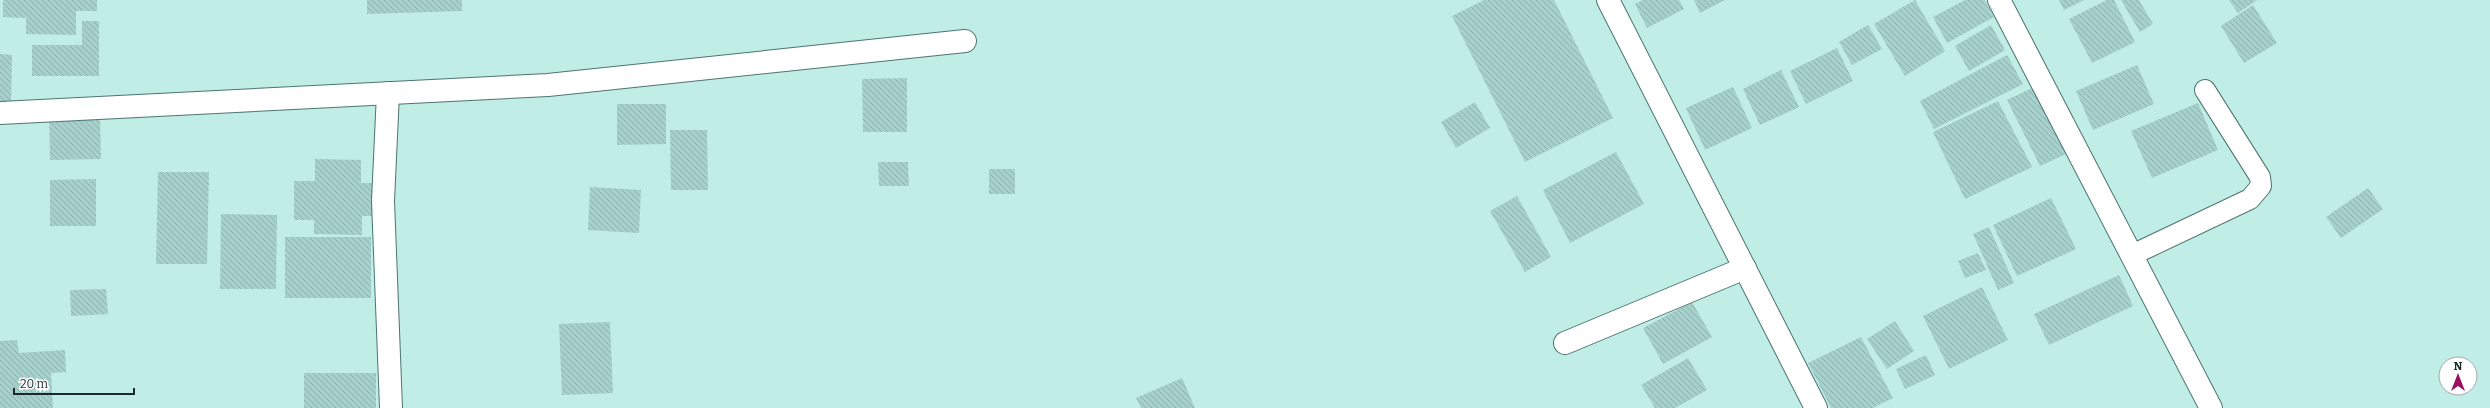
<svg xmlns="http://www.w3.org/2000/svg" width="2490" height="408" font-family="Bitter,serif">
  <defs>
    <pattern id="building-back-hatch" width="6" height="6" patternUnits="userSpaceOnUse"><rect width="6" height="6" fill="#a5d0cb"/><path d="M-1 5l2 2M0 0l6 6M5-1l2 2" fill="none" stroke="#8db3ae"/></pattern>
  </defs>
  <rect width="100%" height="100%" fill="#c1ede7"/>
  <!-- building -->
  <g fill="url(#building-back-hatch)">
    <polygon points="3,0 97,0 97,11 76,11 76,35 26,34 26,18 3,17"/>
    <polygon points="367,0 462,0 462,11 367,14"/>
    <polygon points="1484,0 1554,0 1613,118 1525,162 1452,16"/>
    <polygon points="1643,0 1679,0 1684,9 1647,28 1635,4"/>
    <polygon points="1694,0 1725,0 1700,13"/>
    <polygon points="1915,0 1945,51 1905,76 1874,24"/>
    <polygon points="1965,0 1985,0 1994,17 1947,43 1933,17"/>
    <polygon points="2059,0 2084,0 2064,10"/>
    <polygon points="2107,0 2114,0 2135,42 2092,63 2069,19"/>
    <polygon points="2121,0 2139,0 2153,24 2140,32"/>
    <polygon points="2229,0 2257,0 2238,13"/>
    <polygon points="2253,5 2277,43 2244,63 2221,26"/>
    <polygon points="82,21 99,21 99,76 32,76 32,45 82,45"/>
    <polygon points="1868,25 1882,49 1852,65 1839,42"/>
    <polygon points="1991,25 2005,50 1969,71 1955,46"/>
    <polygon points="1837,48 1853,81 1806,104 1790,71"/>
    <polygon points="0,54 12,55 11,107 0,107"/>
    <polygon points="2007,55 2023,84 1934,129 1920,101"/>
    <polygon points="2137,65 2154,104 2093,130 2076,91"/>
    <polygon points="1781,70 1799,107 1760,125 1743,89"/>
    <polygon points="907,78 907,132 863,132 862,79"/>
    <polygon points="1733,87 1752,128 1705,150 1686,108"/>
    <polygon points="2034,87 2068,153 2040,166 2007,100"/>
    <polygon points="1998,101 2032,167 1965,199 1933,132"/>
    <polygon points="1475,102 1490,128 1456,148 1441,122"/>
    <polygon points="2198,103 2218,150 2152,178 2131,131"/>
    <polygon points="617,104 666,104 666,144 617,145"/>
    <polygon points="100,116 101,159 50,160 49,117"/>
    <polygon points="670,130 707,130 708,190 671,190"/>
    <polygon points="1616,152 1644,204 1570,243 1543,190"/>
    <polygon points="315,159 361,160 361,183 374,183 374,216 362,216 362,235 314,234 314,220 294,220 294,181 315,181"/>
    <polygon points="878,162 908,162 909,186 879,186"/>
    <rect x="989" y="169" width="26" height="25"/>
    <polygon points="158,172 209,172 207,264 156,264"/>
    <polygon points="96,179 96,226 50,226 50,180"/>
    <polygon points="590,187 641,190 639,233 588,230"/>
    <polygon points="2368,188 2383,209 2341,238 2326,217"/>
    <polygon points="1517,196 1551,257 1525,272 1490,211"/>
    <polygon points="2051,198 2076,249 2017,276 1993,225"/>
    <polygon points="221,214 277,215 276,289 220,289"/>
    <polygon points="1989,227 2014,283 1998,290 1973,234"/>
    <rect x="285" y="237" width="86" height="61"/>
    <polygon points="1978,253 1986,270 1965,278 1958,261"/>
    <polygon points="2119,275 2133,306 2049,345 2034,314"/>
    <polygon points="1982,287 2008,340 1949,369 1923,316"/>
    <polygon points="106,289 108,314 71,316 70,290"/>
    <polygon points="1692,302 1712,337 1663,364 1643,328"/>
    <polygon points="1895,321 1914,351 1887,369 1867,339"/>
    <polygon points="610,322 613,393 562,395 559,324"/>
    <polygon points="1861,337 1893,398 1873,408 1831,408 1808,363"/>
    <polygon points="17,340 19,353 65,350 66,372 51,373 53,408 0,408 0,341"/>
    <polygon points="1926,355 1935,375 1905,389 1896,369"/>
    <polygon points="1688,358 1707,390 1675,408 1655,408 1641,385"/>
    <rect x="304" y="373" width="72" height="35"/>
    <polygon points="1182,378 1195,408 1141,408 1136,398"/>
  </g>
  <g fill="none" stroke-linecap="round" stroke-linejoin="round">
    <!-- lane casing -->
    <g stroke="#4c7570" stroke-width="22">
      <polyline id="lane" points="2132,255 2250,199 2261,186 2260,177 2205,90"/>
    </g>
    <!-- street casing -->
    <g stroke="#4c7570" stroke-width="24">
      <g id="street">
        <polyline points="1608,0 1816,408"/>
        <polyline points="1999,0 2211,408"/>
        <polyline points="388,93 383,201 391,408"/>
        <polyline points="0,113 548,85 965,41"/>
        <polyline points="1565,343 1745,268"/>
      </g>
    </g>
    <!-- lane -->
    <use href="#lane" stroke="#fff" stroke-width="20"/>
    <!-- street -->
    <use href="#street" stroke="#fff" stroke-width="22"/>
  </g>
  <!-- north arrow -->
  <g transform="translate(2458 376)"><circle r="19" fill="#ffffff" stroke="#a3aaa9"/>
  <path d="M0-3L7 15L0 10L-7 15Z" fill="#9b0f60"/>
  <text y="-6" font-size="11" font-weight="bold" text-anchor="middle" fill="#1a2b29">N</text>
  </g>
  <!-- scale -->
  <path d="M14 388v6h120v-6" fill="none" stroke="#1a2b29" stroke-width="2"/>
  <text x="20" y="388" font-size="12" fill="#1a2b29" stroke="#ffffff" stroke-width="3" paint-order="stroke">20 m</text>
</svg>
